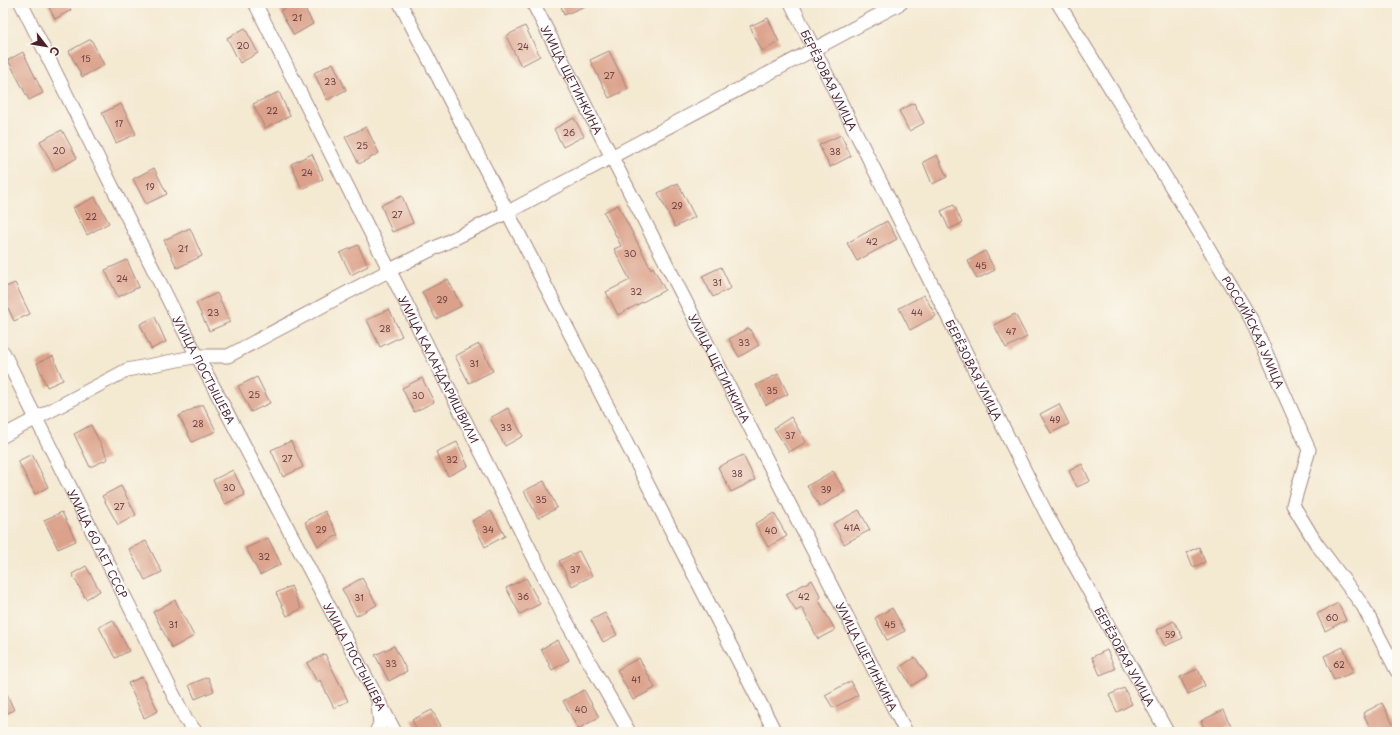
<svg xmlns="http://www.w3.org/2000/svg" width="1400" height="735" font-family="'Playpen Sans',sans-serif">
  <rect width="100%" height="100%" fill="#fbf7ec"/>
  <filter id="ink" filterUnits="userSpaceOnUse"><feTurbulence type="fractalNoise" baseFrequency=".025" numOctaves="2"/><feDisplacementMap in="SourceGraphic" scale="8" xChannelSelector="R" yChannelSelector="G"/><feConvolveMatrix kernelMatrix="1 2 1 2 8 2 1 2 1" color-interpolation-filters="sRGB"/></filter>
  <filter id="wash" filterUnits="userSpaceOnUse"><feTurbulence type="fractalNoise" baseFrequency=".012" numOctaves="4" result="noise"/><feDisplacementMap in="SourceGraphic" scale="16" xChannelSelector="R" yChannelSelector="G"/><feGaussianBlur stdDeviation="0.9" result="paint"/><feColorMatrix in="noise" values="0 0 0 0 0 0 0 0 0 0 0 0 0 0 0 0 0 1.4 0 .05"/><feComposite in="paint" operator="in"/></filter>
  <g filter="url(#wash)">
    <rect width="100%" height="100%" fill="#f4e9d1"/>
    <g id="blocks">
      <!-- building -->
      <g fill="#dba18a">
        <polygon points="47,3 67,3 71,10 55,19"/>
        <polygon points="294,3 302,3 313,24 294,35 280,11"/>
        <polygon points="560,3 592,3 564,15"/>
        <polygon points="768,18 779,42 762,51 750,26"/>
        <polygon points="525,26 540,56 521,66 506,36"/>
        <polygon points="245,28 258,53 240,63 227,38"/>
        <polygon points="91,39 104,65 82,77 69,51"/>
        <polygon points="609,51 628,89 609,98 590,60"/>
        <polygon points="23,52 43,93 29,100 8,60"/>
        <polygon points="333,63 346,90 327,100 314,73"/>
        <polygon points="279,92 290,116 265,128 253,104"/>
        <polygon points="914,103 924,123 909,131 899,111"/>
        <polygon points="121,104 136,134 116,143 102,113"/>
        <polygon points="574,118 584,136 563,147 554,129"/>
        <polygon points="366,127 379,153 359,164 345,137"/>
        <polygon points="62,130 77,158 55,170 40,141"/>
        <polygon points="841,135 851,156 830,167 819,145"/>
        <polygon points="312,154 323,179 302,189 291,164"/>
        <polygon points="937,155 947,177 932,184 923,162"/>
        <polygon points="154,168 167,194 146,204 133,179"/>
        <polygon points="678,183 695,217 675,227 658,193"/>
        <polygon points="402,196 413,223 392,232 381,205"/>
        <polygon points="95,197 109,223 87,235 73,208"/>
        <polygon points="618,205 651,269 653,267 665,290 618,315 606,292 630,280 614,249 621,246 604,212"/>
        <polygon points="954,205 962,223 949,229 941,211"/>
        <polygon points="887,221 897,239 857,261 847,243"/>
        <polygon points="190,228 202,256 177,268 164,240"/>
        <polygon points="358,245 368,266 351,275 340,253"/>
        <polygon points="985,251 995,270 977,279 968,261"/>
        <polygon points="127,260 139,287 118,297 105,270"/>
        <polygon points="721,267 731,288 713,297 702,276"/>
        <polygon points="448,279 461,306 436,319 422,292"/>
        <polygon points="15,283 30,314 14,321 3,297 3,288"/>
        <polygon points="217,293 230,322 209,331 196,303"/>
        <polygon points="924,295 936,316 910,330 899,308"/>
        <polygon points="389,309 402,336 380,347 367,320"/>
        <polygon points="1015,314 1027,337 1006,348 994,325"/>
        <polygon points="155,317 166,342 151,349 140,324"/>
        <polygon points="749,328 759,345 739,357 729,339"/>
        <polygon points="479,344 493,371 469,383 455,356"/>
        <polygon points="53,356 63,380 47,387 37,363"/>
        <polygon points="778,374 788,394 766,405 756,385"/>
        <polygon points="257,377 270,403 251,412 238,386"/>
        <polygon points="422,378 434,402 414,412 402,388"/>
        <polygon points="203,404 216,431 192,442 179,416"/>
        <polygon points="1059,404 1069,424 1051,433 1040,414"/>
        <polygon points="508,408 523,436 505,446 490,418"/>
        <polygon points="791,417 806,442 789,452 774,428"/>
        <polygon points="91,425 108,459 90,467 74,434"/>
        <polygon points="291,441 303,467 283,477 271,450"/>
        <polygon points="457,442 468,466 448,476 436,452"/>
        <polygon points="32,454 48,487 35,494 18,461"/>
        <polygon points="743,455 755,480 731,492 718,467"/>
        <polygon points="1082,464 1090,481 1077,487 1069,471"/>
        <polygon points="233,470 245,495 225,504 213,480"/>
        <polygon points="833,471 845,491 820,507 807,486"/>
        <polygon points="544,481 557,508 538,518 524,491"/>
        <polygon points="121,486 136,515 118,525 102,496"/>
        <polygon points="859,510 870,530 844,544 833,524"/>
        <polygon points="325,511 338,535 318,546 305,522"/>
        <polygon points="491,511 505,536 485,547 472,521"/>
        <polygon points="62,512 76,541 58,549 44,520"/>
        <polygon points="774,513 787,536 768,547 755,524"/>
        <polygon points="268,538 281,564 260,575 246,548"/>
        <polygon points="146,541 162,572 145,580 129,549"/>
        <polygon points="1199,547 1205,562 1193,567 1187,552"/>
        <polygon points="579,551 592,576 572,586 559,561"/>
        <polygon points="86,566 100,591 86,599 72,574"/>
        <polygon points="362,578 377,605 356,616 342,589"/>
        <polygon points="526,578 540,604 520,614 506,588"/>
        <polygon points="812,580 821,597 818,599 835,630 818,639 802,608 796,611 786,594"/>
        <polygon points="291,586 301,609 287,616 276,593"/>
        <polygon points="175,600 194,636 172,648 153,612"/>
        <polygon points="1338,603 1346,620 1325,631 1317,614"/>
        <polygon points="892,608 905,631 887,640 875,618"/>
        <polygon points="605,613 617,635 603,642 591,620"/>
        <polygon points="113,620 129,651 115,658 99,627"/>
        <polygon points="1174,621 1183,638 1165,646 1157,630"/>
        <polygon points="558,640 569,660 552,670 541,649"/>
        <polygon points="394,646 407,671 389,681 375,655"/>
        <polygon points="1343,647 1354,672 1334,680 1324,656"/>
        <polygon points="1107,650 1115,669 1100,675 1092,657"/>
        <polygon points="325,654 348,701 334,708 320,680 317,682 307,663"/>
        <polygon points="915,657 927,676 911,686 900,667"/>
        <polygon points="639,658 655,688 633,700 617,670"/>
        <polygon points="1198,669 1205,686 1188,694 1180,677"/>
        <polygon points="142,677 158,711 144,718 128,683"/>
        <polygon points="208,677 214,691 195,699 189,685"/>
        <polygon points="851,681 858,695 833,708 825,695"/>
        <polygon points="3,686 14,710 3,715"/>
        <polygon points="1124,688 1132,704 1117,712 1109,695"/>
        <polygon points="584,690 599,717 578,729 563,701"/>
        <polygon points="1382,703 1394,726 1383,732 1372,732 1363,713"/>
        <polygon points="432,710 441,726 428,732 418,732 412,720"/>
        <polygon points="1223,710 1231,726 1218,732 1206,732 1201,721"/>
      </g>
    </g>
  </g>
  <g filter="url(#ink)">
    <use href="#blocks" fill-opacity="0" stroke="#9f847e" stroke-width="1"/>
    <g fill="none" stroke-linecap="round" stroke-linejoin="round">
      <!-- street casing -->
      <g stroke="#9f847e" stroke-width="15">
        <g id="street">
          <path id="s1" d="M21 3 182 327 395 732"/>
          <path id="s2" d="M255 3 565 619 629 732"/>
          <polyline points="400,3 775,732"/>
          <path id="s3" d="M533 3 906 732"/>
          <path id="s4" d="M791 3 1046 513 1167 732"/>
          <path id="s5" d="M1058 3 1190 217 1251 319 1309 450 1293 505 1316 543 1363 606 1397 671"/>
          <path id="s6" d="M3 352 186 720 196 732"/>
          <polyline points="3,436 127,370 198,356 228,356 390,270 508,212 901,3"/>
          <polyline points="376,732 380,724 378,705"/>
        </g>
      </g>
      <!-- street -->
      <use href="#street" stroke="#fff" stroke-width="13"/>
    </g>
  </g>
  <g text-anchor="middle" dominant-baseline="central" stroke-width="3" stroke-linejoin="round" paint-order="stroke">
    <!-- number labels -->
    <g font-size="9" fill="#6e4043">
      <text x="297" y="17">21</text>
      <text x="243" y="45">20</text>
      <text x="523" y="46">24</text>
      <text x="86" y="58">15</text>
      <text x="609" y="75">27</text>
      <text x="330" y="81">23</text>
      <text x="272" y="110">22</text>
      <text x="119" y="123">17</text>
      <text x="569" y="132">26</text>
      <text x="362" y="145">25</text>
      <text x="59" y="150">20</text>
      <text x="835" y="151">38</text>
      <text x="307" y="172">24</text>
      <text x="150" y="186">19</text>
      <text x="677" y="205">29</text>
      <text x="397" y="214">27</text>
      <text x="91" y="216">22</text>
      <text x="872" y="241">42</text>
      <text x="183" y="248">21</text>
      <text x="630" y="253">30</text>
      <text x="981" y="265">45</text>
      <text x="122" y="278">24</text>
      <text x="717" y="282">31</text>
      <text x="636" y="291">32</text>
      <text x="442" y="299">29</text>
      <text x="213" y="312">23</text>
      <text x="917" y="312">44</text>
      <text x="385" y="328">28</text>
      <text x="1011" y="331">47</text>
      <text x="744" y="342">33</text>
      <text x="474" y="363">31</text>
      <text x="772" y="390">35</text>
      <text x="254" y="394">25</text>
      <text x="418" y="395">30</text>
      <text x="1055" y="419">49</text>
      <text x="198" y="423">28</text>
      <text x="506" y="427">33</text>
      <text x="790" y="435">37</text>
      <text x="287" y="458">27</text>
      <text x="452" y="459">32</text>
      <text x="737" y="473">38</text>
      <text x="229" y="487">30</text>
      <text x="826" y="489">39</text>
      <text x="541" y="499">35</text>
      <text x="119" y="506">27</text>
      <text x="852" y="527">41А</text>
      <text x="321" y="529">29</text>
      <text x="488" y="529">34</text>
      <text x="771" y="530">40</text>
      <text x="264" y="556">32</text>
      <text x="575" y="569">37</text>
      <text x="523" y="596">36</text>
      <text x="804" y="596">42</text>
      <text x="359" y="597">31</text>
      <text x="1332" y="617">60</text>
      <text x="173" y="624">31</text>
      <text x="890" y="624">45</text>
      <text x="1170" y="634">59</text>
      <text x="391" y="663">33</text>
      <text x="1339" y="664">62</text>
      <text x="636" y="679">41</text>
      <text x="581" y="709">40</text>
    </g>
    <!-- street labels -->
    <g font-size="11" fill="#4a1f2b" stroke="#fbf7ec">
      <text stroke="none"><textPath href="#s3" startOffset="86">УЛИЦА ЩЕТИНКИНА</textPath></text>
      <text stroke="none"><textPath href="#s4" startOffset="86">БЕРЁЗОВАЯ УЛИЦА</textPath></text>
      <text stroke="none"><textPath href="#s5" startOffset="383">РОССИЙСКАЯ УЛИЦА</textPath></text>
      <text stroke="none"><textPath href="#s3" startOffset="410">УЛИЦА ЩЕТИНКИНА</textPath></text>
      <text stroke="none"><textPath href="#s1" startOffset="410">УЛИЦА ПОСТЫШЕВА</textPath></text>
      <text stroke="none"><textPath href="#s2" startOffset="410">УЛИЦА КАЛАНДАРИШВИЛИ</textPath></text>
      <text stroke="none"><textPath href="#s4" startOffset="410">БЕРЁЗОВАЯ УЛИЦА</textPath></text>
      <text stroke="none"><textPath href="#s6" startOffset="214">УЛИЦА 60 ЛЕТ СССР</textPath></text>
      <text stroke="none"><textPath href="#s1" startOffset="734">УЛИЦА ПОСТЫШЕВА</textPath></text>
      <text stroke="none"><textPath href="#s3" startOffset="734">УЛИЦА ЩЕТИНКИНА</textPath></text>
      <text stroke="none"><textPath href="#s4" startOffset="734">БЕРЁЗОВАЯ УЛИЦА</textPath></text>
    </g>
  </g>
  <!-- margin -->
  <rect width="1400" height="735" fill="none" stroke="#fbf7ec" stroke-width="16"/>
  <!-- north arrow -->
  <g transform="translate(46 46) rotate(121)" stroke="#fbf7ec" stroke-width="3" paint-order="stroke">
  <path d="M0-3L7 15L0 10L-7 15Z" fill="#4a1f2b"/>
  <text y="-6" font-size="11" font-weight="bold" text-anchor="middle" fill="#4a1f2b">С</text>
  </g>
</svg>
